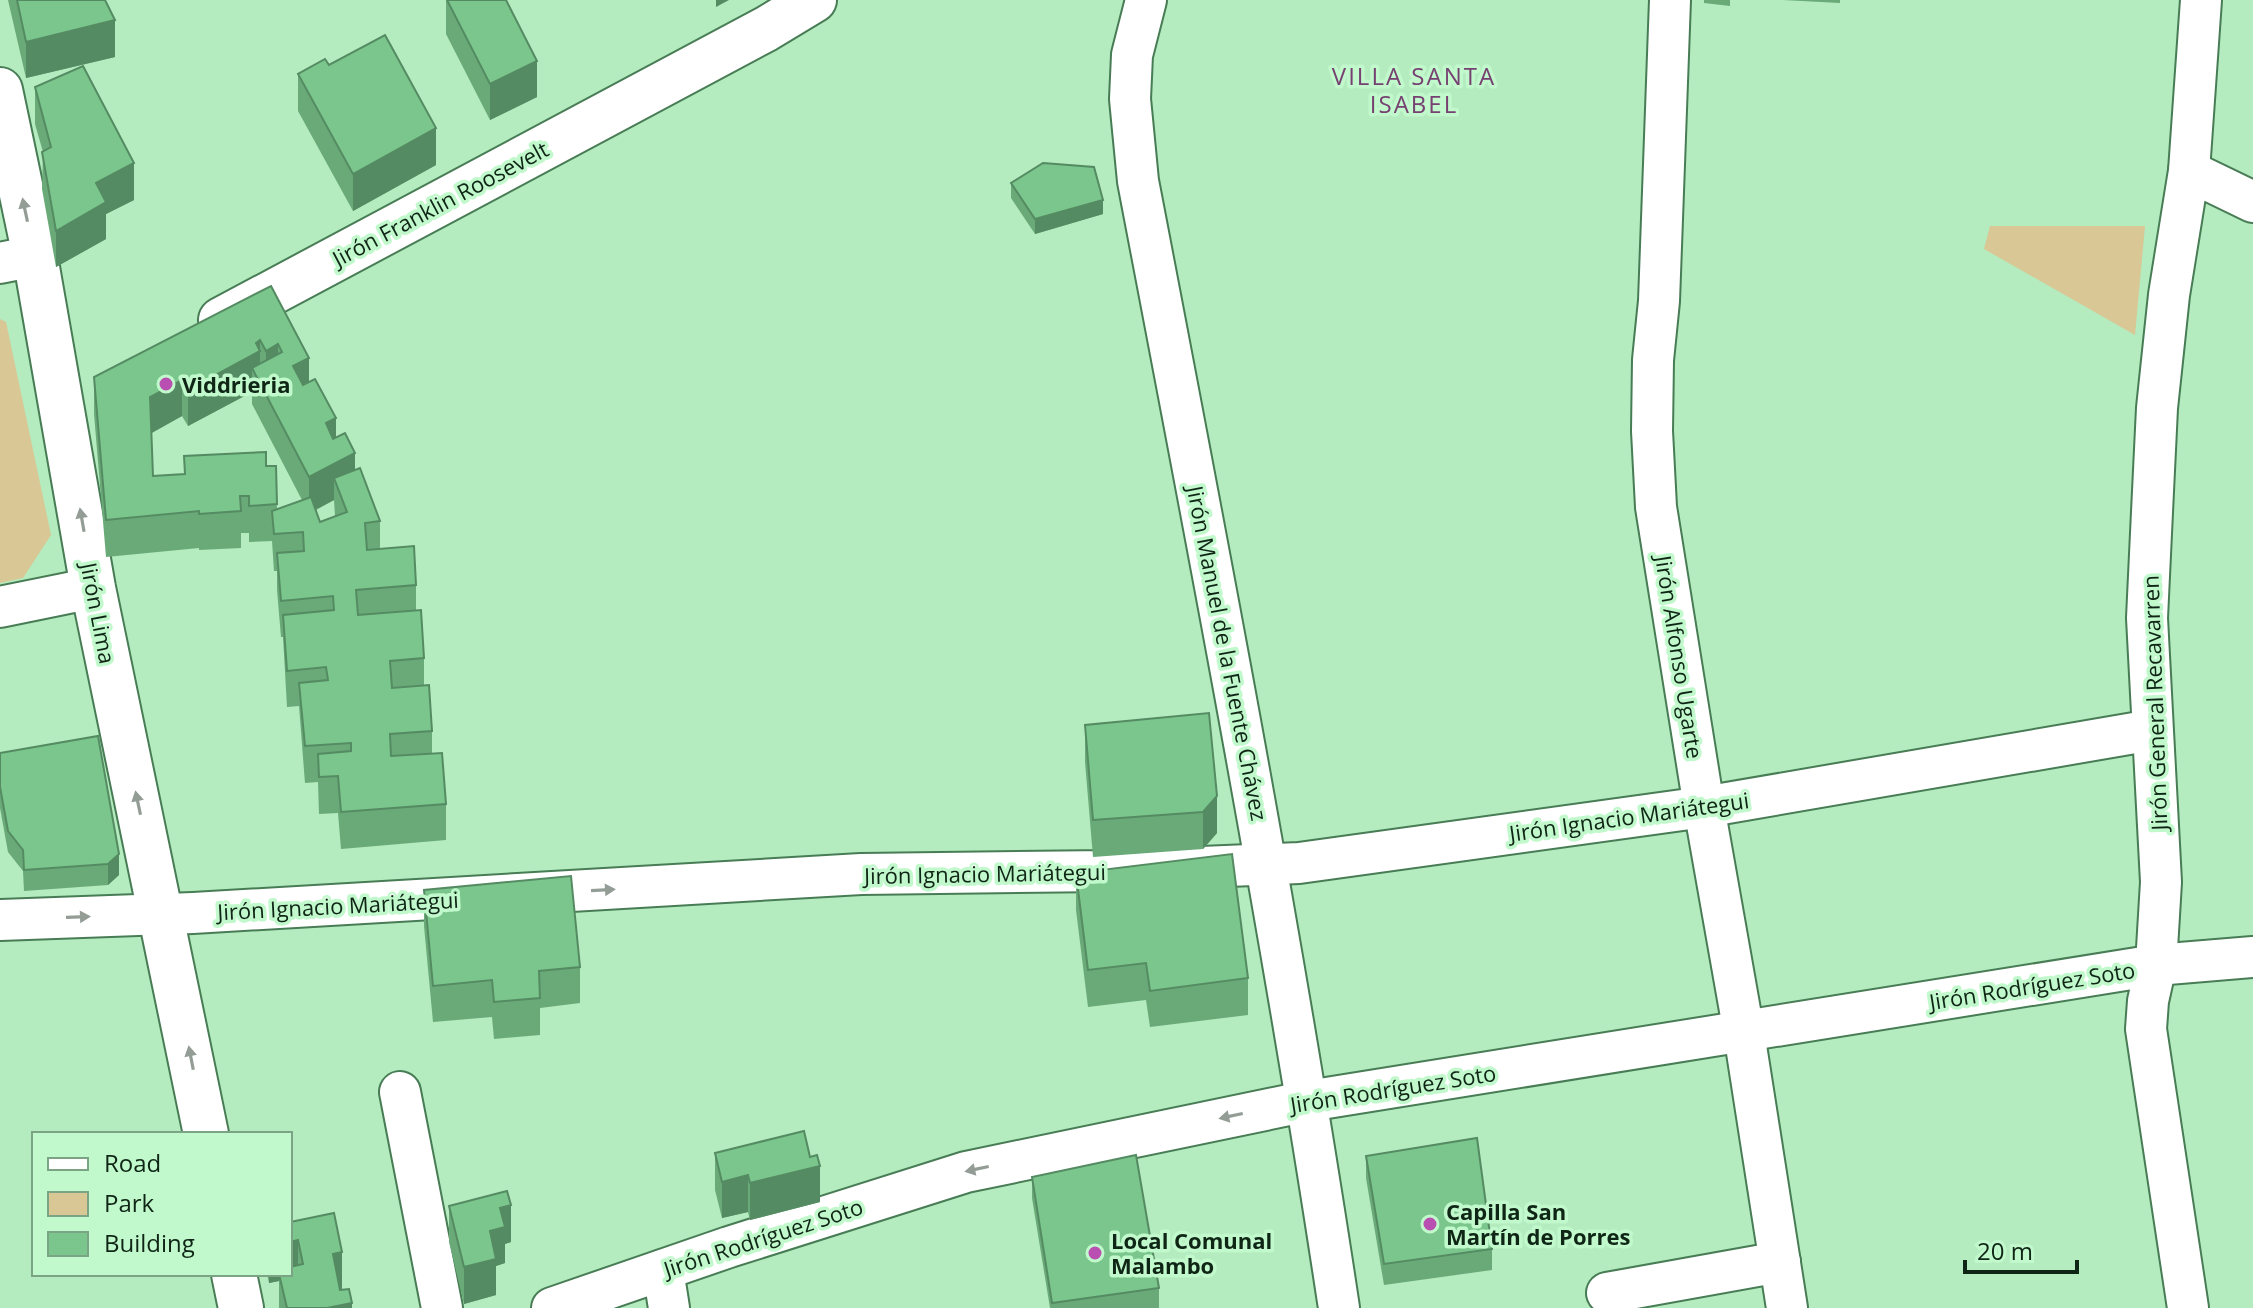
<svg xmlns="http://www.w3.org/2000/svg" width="2253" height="1308" font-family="'Open Sans',sans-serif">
  <rect width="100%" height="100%" fill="#b4ebbf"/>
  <!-- green -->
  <g fill="#d9c795">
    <polygon points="1990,226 2145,226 2135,335 1984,249"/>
    <polygon points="0,319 6,322 51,535 23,578 0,583"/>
  </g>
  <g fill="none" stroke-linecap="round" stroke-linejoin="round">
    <!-- street casing -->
    <g stroke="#487c55" stroke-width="44">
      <g id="street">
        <path d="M1146 0 1132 55 1130 99 1138 181C1210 556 1282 931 1339 1308"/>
        <polyline points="1670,0 1659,301 1653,360 1652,431 1656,507 1704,807 1744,1033 1787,1308"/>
        <polyline points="2189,171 2253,202"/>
        <polyline points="0,263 35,256"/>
        <polyline points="0,607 93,588"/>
        <polyline points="0,920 193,913 861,874 1107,871 1299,863 1704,807 2152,730"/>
        <polyline points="400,1092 442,1308"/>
        <polyline points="663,1270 669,1308"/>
        <polyline points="1607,1293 1780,1262"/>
        <polyline points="552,1308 729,1247 966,1172 1308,1101 2156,965 2253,957"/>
        <polyline points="2188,1308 2146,1029 2148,1001 2156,965 2161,882 2147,618 2152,512 2157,408 2169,295 2189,171 2201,0"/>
      </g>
    </g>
    <!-- secondary casing -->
    <g stroke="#487c55" stroke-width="48">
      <g id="secondary">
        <polyline points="0,90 35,256 93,588 206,1134"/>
        <polyline points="221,320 766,29 814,0"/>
        <polyline points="234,1274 241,1308"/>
      </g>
    </g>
    <!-- street -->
    <use href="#street" stroke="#fff" stroke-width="40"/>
    <!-- secondary -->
    <use href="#secondary" stroke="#fff" stroke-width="44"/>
  </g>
  <!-- wall -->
  <g fill="#69aa78" fill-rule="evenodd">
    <polygon points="8,0 105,0 115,57 26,78"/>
    <polygon points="446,0 506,0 537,97 490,120 446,34"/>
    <polygon points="1704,0 1730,0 1730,6 1704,3"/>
    <polygon points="1783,0 1840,0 1840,3"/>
    <polygon points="329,65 436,165 353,211 298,111 298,74"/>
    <polygon points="35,87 134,200 106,214 106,239 56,267 42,189 43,152 35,124"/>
    <polygon points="1011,183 1103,214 1035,234 1011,198"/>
    <path d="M271 286 309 382 336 437 355 470 380 521V549L416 585V611L424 658V685L432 731V753L446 804V840L341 849 338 813 319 814 318 782 305 783 299 706 287 707 283 637H281L277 590V571H274L272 541 249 542V533H241V548L199 550V548L106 557 94 414V377ZM252 392V404L302 500 277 509 276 466H266L184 456V474L153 476 151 433 182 416 188 426ZM334 500 335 516 320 522 316 510Z"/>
    <polygon points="1209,713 1217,833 1203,849 1093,857 1085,762 1085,725"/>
    <polygon points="0,753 119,875 108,885 24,891 23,871 8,852 0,808"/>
    <polygon points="1076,873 1248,978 1248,1015 1150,1027 1146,1000 1088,1007 1076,910"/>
    <polygon points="424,890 580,967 580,1003 540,1008 540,1035 494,1039 492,1017 433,1022 424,926"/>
    <polygon points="715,1153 820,1202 750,1220 748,1212 722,1218 715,1190"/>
    <polygon points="1366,1156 1492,1249 1492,1270 1384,1285 1366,1178"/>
    <polygon points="1032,1177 1159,1288 1159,1308 1050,1308 1032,1198"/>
    <polygon points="449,1206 511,1242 505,1244 505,1263 496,1266 496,1295 464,1304 449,1242"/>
    <polygon points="290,1222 342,1289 340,1289 352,1308 279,1308 279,1281 269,1283 267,1274 290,1274"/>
  </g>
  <!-- shaded-wall -->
  <g fill="#558b62">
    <polygon points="716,0 729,0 716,7"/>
    <polygon points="115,20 115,57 26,78 26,42"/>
    <polygon points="537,61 537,97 490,120 490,84"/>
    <polygon points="436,128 436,165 353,211 353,174"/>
    <polygon points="134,163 134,200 106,214 106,239 56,267 56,231 96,183"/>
    <polygon points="1103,200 1103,214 1035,234 1035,219"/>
    <polygon points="260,340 260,384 252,368 252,392 188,426 188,390"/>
    <polygon points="278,344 278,381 266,387 266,351"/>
    <polygon points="309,358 309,395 293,366"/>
    <polygon points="182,380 182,416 150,434 150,397"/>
    <polygon points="336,418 336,455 326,423"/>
    <polygon points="355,453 355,489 334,478 334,500 309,513 309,477"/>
    <polygon points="1217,796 1217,833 1203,849 1203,812"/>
    <polygon points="119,854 119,875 108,885 108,864"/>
    <polygon points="820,1166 820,1202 750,1220 750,1183"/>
    <polygon points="748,1175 748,1212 722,1218 722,1182"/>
    <polygon points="511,1205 511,1242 505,1244 505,1263 496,1266 496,1295 464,1304 464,1267 490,1231 500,1208"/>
    <polygon points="298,1240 298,1277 290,1274 290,1242"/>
    <polygon points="342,1252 342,1289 333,1291 333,1254"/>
    <polygon points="269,1274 279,1274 279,1281 269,1283"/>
    <polygon points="352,1303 352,1308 327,1308"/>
  </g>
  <!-- building -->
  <g fill="#7ac68c" stroke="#558b62" stroke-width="2">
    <polygon points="17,0 105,0 115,20 26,42"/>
    <polygon points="447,0 506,0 537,61 490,84"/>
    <polygon points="385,35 436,128 353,174 298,74 325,59 329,65"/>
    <polygon points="83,66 134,163 96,183 106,202 56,231 42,152 51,147 35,87"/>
    <polygon points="1043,163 1094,167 1103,200 1035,219 1011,183"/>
    <polygon points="271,286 309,358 293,366 303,385 315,379 336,418 326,423 333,439 345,433 355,453 309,477 252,368 282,352 278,344 266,351 260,340 256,343 260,351 188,390 182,380 150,397 153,476 185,474 184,456 266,452 266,466 276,466 277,504 249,506 249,496 240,496 241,511 199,514 199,511 106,520 94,377"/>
    <polygon points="360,468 380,521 365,523 367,550 414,546 416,585 356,590 358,615 421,610 424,658 390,661 392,688 429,685 432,731 390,734 391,756 442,753 446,804 341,812 338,776 319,777 318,754 351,751 351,743 305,746 299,683 328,680 326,667 287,671 283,615 334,610 333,596 281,601 277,553 304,551 303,532 274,534 272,511 311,497 320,522 347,512 334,478"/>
    <polygon points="1209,713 1217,796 1203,812 1093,820 1085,725"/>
    <polygon points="98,736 119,854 108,864 24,870 23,850 8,831 0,787 0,753"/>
    <polygon points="1232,854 1248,978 1150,991 1146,963 1088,970 1076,873"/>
    <polygon points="571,876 580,967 539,971 540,998 494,1002 492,980 433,986 424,890"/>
    <polygon points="804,1131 810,1157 817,1155 820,1166 750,1183 748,1175 722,1182 715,1153"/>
    <polygon points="1477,1138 1492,1249 1384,1264 1366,1156"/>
    <polygon points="1136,1155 1159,1288 1052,1303 1032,1177"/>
    <polygon points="507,1191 511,1205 500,1208 505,1227 490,1231 496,1259 464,1267 449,1206"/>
    <polygon points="334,1213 342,1252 333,1254 340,1290 349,1289 352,1303 327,1308 287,1308 279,1274 290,1274 290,1267 303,1264 298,1240 290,1242 290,1222"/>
  </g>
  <!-- one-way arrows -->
  <defs><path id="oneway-solid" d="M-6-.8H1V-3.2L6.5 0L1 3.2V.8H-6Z" transform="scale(2)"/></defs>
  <g fill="#939d96">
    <use href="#oneway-solid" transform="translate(25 210) rotate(-102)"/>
    <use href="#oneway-solid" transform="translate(82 520) rotate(-100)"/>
    <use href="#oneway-solid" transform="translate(138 803) rotate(-102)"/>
    <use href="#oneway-solid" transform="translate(603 890) rotate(-3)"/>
    <use href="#oneway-solid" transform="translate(78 917) rotate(-2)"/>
    <use href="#oneway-solid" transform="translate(191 1058) rotate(-101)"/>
    <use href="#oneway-solid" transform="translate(1231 1116) rotate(168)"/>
    <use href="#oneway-solid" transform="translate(977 1169) rotate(168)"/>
  </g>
  <!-- markers -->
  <g fill="#b94fb1" stroke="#c1f9cc" stroke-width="3">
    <circle cx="166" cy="384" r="8"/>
    <circle cx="1430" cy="1224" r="8"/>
    <circle cx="1095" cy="1253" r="8"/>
  </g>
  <g text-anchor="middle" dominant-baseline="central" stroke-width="7" stroke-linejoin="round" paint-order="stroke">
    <!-- street labels -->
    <g font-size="22" fill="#0f2515" stroke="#c1f9cc">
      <text transform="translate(440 203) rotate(-28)">Jirón Franklin Roosevelt</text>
      <text transform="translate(99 613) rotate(79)">Jirón Lima</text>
      <text transform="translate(1228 653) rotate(79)">Jirón Manuel de la Fuente Chávez</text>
      <text transform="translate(1680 657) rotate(81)">Jirón Alfonso Ugarte</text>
      <text transform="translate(2154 703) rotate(-92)">Jirón General Recavarren</text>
      <text transform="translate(1629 816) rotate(-8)">Jirón Ignacio Mariátegui</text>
      <text transform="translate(985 873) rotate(-1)">Jirón Ignacio Mariátegui</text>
      <text transform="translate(338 905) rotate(-3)">Jirón Ignacio Mariátegui</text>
      <text transform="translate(2032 985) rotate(-9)">Jirón Rodríguez Soto</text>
      <text transform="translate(1393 1088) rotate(-9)">Jirón Rodríguez Soto</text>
      <text transform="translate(763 1237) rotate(-18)">Jirón Rodríguez Soto</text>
    </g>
    <!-- poi labels -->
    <g font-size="22" font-weight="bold" fill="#0f2515" stroke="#c1f9cc" text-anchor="start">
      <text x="182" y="384">Viddrieria</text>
      <text x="1446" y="1211">Capilla San<tspan x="1446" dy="25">Martín de Porres</tspan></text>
      <text x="1111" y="1240">Local Comunal<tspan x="1111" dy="25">Malambo</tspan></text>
    </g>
    <!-- neighbourhood labels -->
    <g font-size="24" letter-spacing="2" fill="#764171" stroke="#c1f9cc">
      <text x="1414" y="75">VILLA SANTA<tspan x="1414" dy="28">ISABEL</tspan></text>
    </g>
  </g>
  <!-- legend -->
  <rect x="32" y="1132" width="260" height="144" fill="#c1f9cc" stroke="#7aa483" stroke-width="2"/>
  <rect x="48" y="1158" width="40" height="12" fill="#ffffff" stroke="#7aa483" stroke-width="2"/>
  <text x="104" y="1172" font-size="24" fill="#0f2515">Road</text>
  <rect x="48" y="1192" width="40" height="24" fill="#d9c795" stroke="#7aa483" stroke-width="2"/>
  <text x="104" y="1212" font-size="24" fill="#0f2515">Park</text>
  <rect x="48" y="1232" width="40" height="24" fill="#7ac68c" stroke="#7aa483" stroke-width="2"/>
  <text x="104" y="1252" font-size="24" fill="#0f2515">Building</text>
  <!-- scale -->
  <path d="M1965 1260v12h112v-12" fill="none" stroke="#0f2515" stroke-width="4"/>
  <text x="1977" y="1260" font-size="24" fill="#0f2515" stroke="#c1f9cc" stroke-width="6" paint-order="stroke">20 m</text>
</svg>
